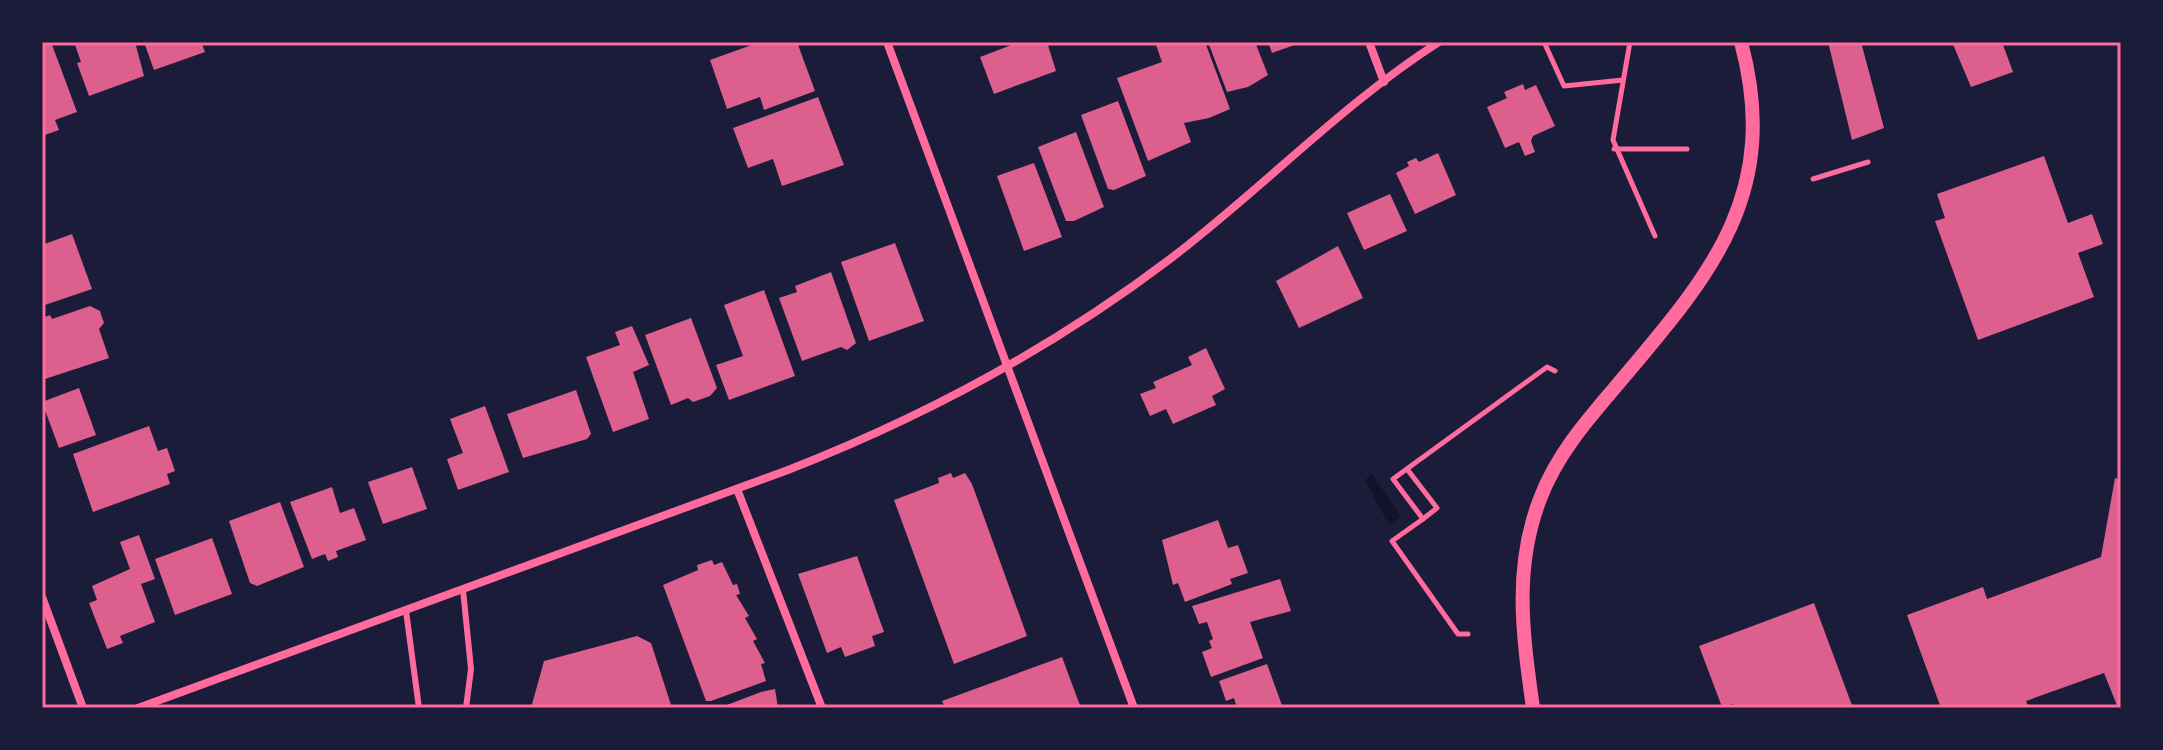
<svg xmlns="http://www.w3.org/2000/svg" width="2163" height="750" font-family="Cabin,sans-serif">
  <rect width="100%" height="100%" fill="#1b1b3a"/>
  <!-- water -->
  <polygon fill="#12122b" points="1372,474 1401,517 1389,525 1365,480"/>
  <!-- building -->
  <g fill="#dd5f8e">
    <polygon points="42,42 51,42 77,112 55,120 59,130 42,136"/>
    <polygon points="74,42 135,42 144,76 89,96 77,63 81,62"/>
    <polygon points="144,42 201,42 205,52 154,70"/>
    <polygon points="760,42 797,42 815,91 764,110 760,97 727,109 710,60"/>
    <polygon points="1019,42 1047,42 1056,71 994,94 980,57"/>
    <polygon points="1155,42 1205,42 1230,109 1209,118 1184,123 1191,142 1148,161 1117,78 1162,62"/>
    <polygon points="1208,42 1255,42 1268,75 1248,87 1227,92"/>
    <polygon points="1268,42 1303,42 1272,53"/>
    <polygon points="1828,42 1861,42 1884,128 1852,140"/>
    <polygon points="1952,42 2002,42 2013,72 1971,87"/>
    <polygon points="1523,84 1525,90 1536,85 1555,126 1533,136 1531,141 1535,152 1525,156 1519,142 1505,148 1487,107 1507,98 1504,92"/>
    <polygon points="818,97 844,165 782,186 773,159 748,168 733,128"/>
    <polygon points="1118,101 1146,176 1114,190 1108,189 1081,115"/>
    <polygon points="1076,132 1104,207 1074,221 1066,221 1038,147"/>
    <polygon points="1438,153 1456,195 1415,214 1396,173 1409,166 1407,162 1416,158 1419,162"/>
    <polygon points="2044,156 2068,223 2092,214 2103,244 2078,253 2094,297 1978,340 1935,221 1945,218 1937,194"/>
    <polygon points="1034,163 1062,237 1024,251 997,176"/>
    <polygon points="1390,194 1407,231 1364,250 1347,213"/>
    <polygon points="72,234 92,289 42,306 42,245"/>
    <polygon points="895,243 924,321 869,341 841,262"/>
    <polygon points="1338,246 1363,298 1299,328 1276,281"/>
    <polygon points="831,272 856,343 847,350 841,347 802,361 779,298 797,292 795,286"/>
    <polygon points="764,290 795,376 729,400 716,365 743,356 724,305"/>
    <polygon points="90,306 100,311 104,323 99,329 109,358 42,380 42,318 50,315 52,319"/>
    <polygon points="691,318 717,388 710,396 693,402 688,398 671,405 645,335"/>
    <polygon points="632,326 649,365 633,372 649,419 613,432 586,357 620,345 615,332"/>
    <polygon points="1206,348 1225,389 1212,396 1216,405 1173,424 1166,409 1150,416 1140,394 1156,388 1153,382 1192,365 1188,357"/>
    <polygon points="79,388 96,435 59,448 42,402"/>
    <polygon points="576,390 591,434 587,439 523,458 507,414"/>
    <polygon points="485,406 509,472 458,490 447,459 463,453 450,419"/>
    <polygon points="149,426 158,451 167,448 175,471 167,474 170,484 93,512 73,454"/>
    <polygon points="412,467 427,509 383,524 368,482"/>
    <polygon points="951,473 953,478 965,473 972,484 1027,636 954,664 894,500 939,483 938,478"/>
    <polygon points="2115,478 2121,480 2121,708 2118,708 2104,673 2026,701 2029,708 1941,708 1907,615 1983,587 1987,599 2101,557"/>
    <polygon points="332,487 340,513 354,508 366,540 336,551 338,557 328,561 325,554 312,559 290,502"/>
    <polygon points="280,502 304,567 257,586 250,583 229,521"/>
    <polygon points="1218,520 1228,548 1238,545 1248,573 1230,579 1232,584 1185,602 1178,583 1173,585 1162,540"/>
    <polygon points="139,535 155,579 141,584 155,622 120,636 123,643 107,649 89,603 97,600 92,586 130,569 120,542"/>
    <polygon points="212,538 232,594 175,615 155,559"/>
    <polygon points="857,556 884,632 872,636 875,646 845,657 841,647 827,653 798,574"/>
    <polygon points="712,560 714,565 722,562 733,585 737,584 740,594 736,595 749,616 745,618 757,639 753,641 765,663 761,664 766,681 711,701 706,701 663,585 698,570 697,565"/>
    <polygon points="1280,579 1291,611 1250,622 1263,658 1211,677 1202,652 1212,648 1209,641 1213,639 1207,622 1199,624 1192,606"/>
    <polygon points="1814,603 1853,708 1734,708 1733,704 1722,707 1699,646"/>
    <polygon points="637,636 651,643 672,708 531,708 544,661"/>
    <polygon points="1062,657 1081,708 945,708 942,701"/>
    <polygon points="1267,664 1283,708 1237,708 1234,698 1226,701 1219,681"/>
    <polygon points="775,689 778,708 719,708 761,692"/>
  </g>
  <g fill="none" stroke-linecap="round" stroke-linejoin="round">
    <!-- path -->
    <g stroke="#ff6b9d" stroke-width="5">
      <polyline points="1544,42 1564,86 1623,80"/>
      <polyline points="1630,42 1613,140 1655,236"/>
      <polyline points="1614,149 1687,149"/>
      <polyline points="1813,179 1868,162"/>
      <polyline points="1407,469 1437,508 1423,519"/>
      <polyline points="1468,634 1458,634 1392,541 1423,519 1393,479 1547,367 1555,371"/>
    </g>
    <!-- service -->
    <g stroke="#ff6b9d" stroke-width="6">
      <polyline points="463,590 471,669 466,708"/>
      <polyline points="406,611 419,708"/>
    </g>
    <!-- minor -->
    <g stroke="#ff6b9d" stroke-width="8">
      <polyline points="887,42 1134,708"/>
      <polyline points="1369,42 1384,82"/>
      <polyline points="737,489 822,708"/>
      <polyline points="42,597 83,708"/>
      <path d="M138 708 788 470C924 417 1054 347 1170 259 1261 190 1342 104 1439 42"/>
    </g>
    <!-- tertiary -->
    <path stroke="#ff6b9d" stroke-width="14" d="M1533 708C1523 636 1513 569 1540 499 1557 454 1588 419 1618 384 1710 275 1782 195 1741 42"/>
  </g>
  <!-- border -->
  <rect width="2163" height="750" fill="none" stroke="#1b1b3a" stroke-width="88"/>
  <rect x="44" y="44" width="2075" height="662" fill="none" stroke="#ff6b9d" stroke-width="3"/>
</svg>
